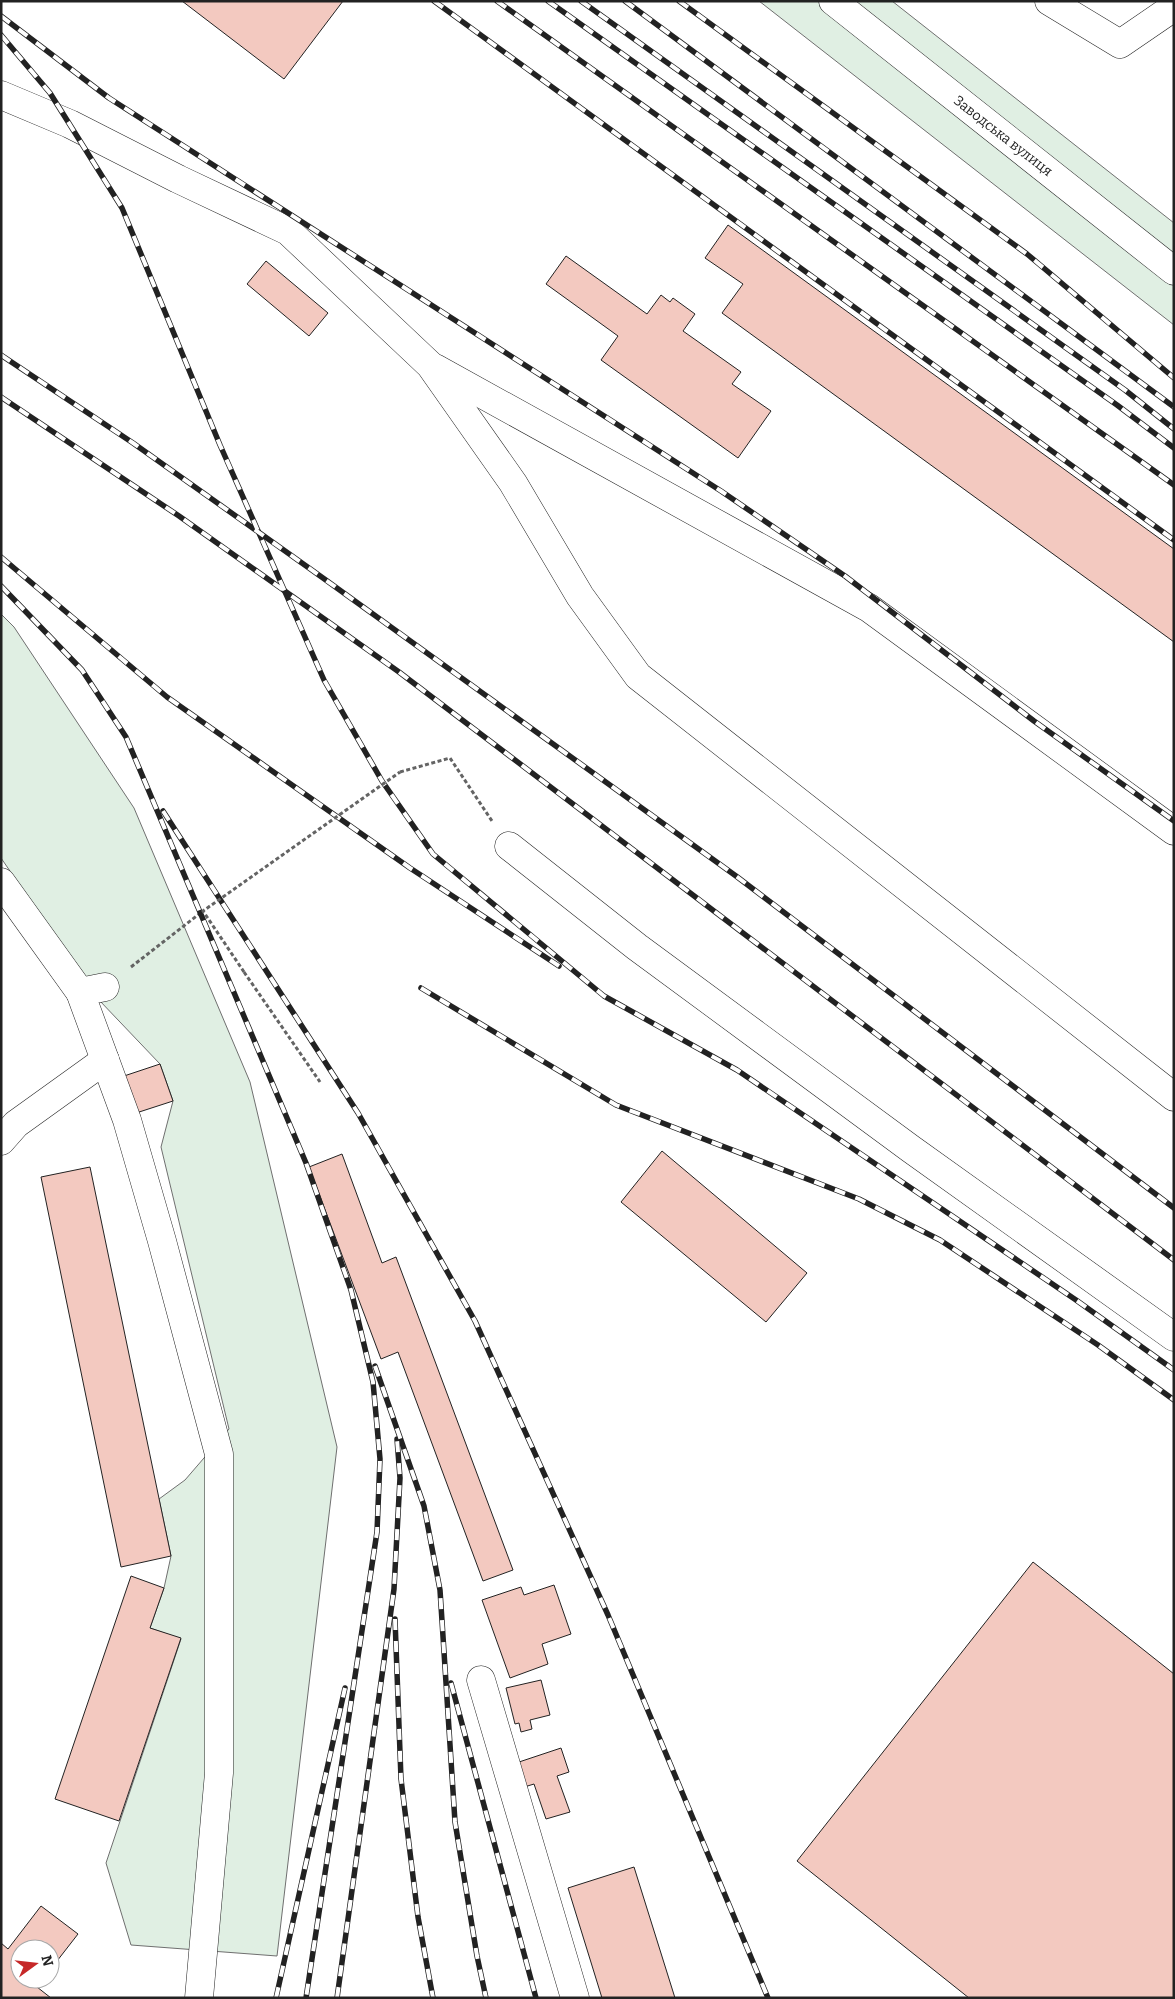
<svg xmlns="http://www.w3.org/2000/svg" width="1175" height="1999" font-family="Bitter,serif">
  <rect width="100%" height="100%" fill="#fff"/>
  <!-- green -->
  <g fill="#e0efe3" stroke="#6f6f6f">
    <polygon points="759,1 892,1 1174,223 1174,325"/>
    <polygon points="1,614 14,627 134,808 250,1082 337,1447 277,1956 131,1945 106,1863 181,1639 150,1628 164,1588 171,1556 159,1499 185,1480 229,1429 161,1147 173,1101 160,1064 99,1000 1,858"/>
  </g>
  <!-- building -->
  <g fill="#f3c9c0" stroke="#222">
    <polygon points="182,1 343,1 284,79"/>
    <polygon points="728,225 1174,549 1174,642 722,313 743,284 705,258"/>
    <polygon points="566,256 647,314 661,295 670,302 673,298 695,314 683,331 741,372 732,384 771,411 738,458 601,360 618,336 546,284"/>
    <polygon points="266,261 328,313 309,336 247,284"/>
    <polygon points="160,1064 173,1101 133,1114 121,1077"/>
    <polygon points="662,1151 807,1273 766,1322 621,1202"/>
    <polygon points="342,1154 382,1263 396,1257 513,1570 483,1581 398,1352 381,1359 309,1167"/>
    <polygon points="90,1167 171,1556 121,1567 41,1177"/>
    <polygon points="1033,1562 1174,1674 1174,1998 969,1998 797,1861"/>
    <polygon points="131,1576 164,1588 150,1628 181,1638 119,1821 55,1799"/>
    <polygon points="554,1585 571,1634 542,1644 548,1664 510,1678 482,1600 521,1587 524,1595"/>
    <polygon points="541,1680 550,1715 530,1720 532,1729 521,1732 519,1723 515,1724 506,1688"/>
    <polygon points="561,1748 569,1772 557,1776 570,1812 546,1819 534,1784 521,1788 513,1764"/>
    <polygon points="634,1867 675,1998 602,1998 568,1888"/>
    <polygon points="41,1906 78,1934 50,1970 50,1949 20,1949 20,1979 43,1979 37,1987 51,1998 1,1998 1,1943 8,1949"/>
  </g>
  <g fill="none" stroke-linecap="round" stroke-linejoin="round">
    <!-- minor casing -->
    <g stroke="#222" stroke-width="29">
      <g id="minor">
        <polyline points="833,1 1174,271"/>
        <polyline points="1049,1 1120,44 1174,7"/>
        <polyline points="1,95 70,124 178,179 288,231 430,365 513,483 580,596 638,676 1174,1097"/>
        <polyline points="435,368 869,608 1174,831"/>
        <polyline points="509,846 637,947 911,1149 1174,1337"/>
        <polyline points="1,882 80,992"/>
        <polyline points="105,987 80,992 127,1120 162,1241 219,1454 219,1773 199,1998"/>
        <polyline points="1,1141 16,1124 105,1060"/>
        <polyline points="481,1680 575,1998"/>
      </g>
    </g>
    <!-- path -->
    <g stroke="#646464" stroke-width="3" stroke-dasharray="4 2.5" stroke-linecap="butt">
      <polyline points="400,772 450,758 492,821"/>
      <polyline points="131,967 203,911"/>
      <polyline points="244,972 320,1082"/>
    </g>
    <!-- minor -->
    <use href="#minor" stroke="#fff" stroke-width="28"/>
    <!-- rail casing -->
    <g stroke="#222" stroke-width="5.5">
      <g id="rail">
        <polyline points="434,1 1174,540"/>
        <polyline points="497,1 1174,485"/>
        <polyline points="548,1 1117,405 1174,448"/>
        <polyline points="581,1 1125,390 1174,429"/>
        <polyline points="625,1 1174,407"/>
        <polyline points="679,1 1027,254 1174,378"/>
        <polyline points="1,16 109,98 721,491 845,576 1034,721 1174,821"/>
        <polyline points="1,35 50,93 122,208 220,445 324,680 382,781 433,854 604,996 737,1070 1076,1300 1174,1370"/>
        <polyline points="1,355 133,443 323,578 736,876 1174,1208"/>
        <polyline points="1,397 179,516 399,672 1174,1260"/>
        <polyline points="1,557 167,697 410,868 559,966"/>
        <polyline points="1,586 82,670 126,737 306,1163 351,1290 373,1382 380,1459 377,1532 306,1998"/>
        <polyline points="163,811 358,1113 475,1321 608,1615 768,1998"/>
        <polyline points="421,988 616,1105 859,1199 940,1240 1098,1345 1174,1400"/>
        <polyline points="375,1366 424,1506 440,1590 455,1822 477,1956 486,1998"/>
        <polyline points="395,1619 401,1779 418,1917 433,1998"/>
        <polyline points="451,1683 536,1998"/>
        <polyline points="276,1998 345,1688"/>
        <polyline points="337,1998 394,1589 400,1478 397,1439"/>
      </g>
    </g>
    <!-- rail -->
    <use href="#rail" stroke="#fff" stroke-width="4" stroke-dasharray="11" stroke-linecap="butt"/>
    <!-- path-bridge -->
    <polyline stroke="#646464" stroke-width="3" stroke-dasharray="4 2.5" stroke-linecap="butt" points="244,972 203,911 400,772"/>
  </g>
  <g text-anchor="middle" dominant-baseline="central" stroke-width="4" stroke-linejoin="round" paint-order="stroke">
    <!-- street labels -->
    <g font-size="14" fill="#222" stroke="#fff">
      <text transform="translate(1003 136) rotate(38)">Заводська вулиця</text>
    </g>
  </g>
  <!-- border -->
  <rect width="1175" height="1999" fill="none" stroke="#222222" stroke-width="5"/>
  <!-- north arrow -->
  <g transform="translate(35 1964) rotate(75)"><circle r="24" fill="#ffffff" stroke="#a7a7a7"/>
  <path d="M0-4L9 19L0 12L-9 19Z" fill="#c62828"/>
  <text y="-8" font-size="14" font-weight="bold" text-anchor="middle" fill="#222222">N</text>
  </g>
</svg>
